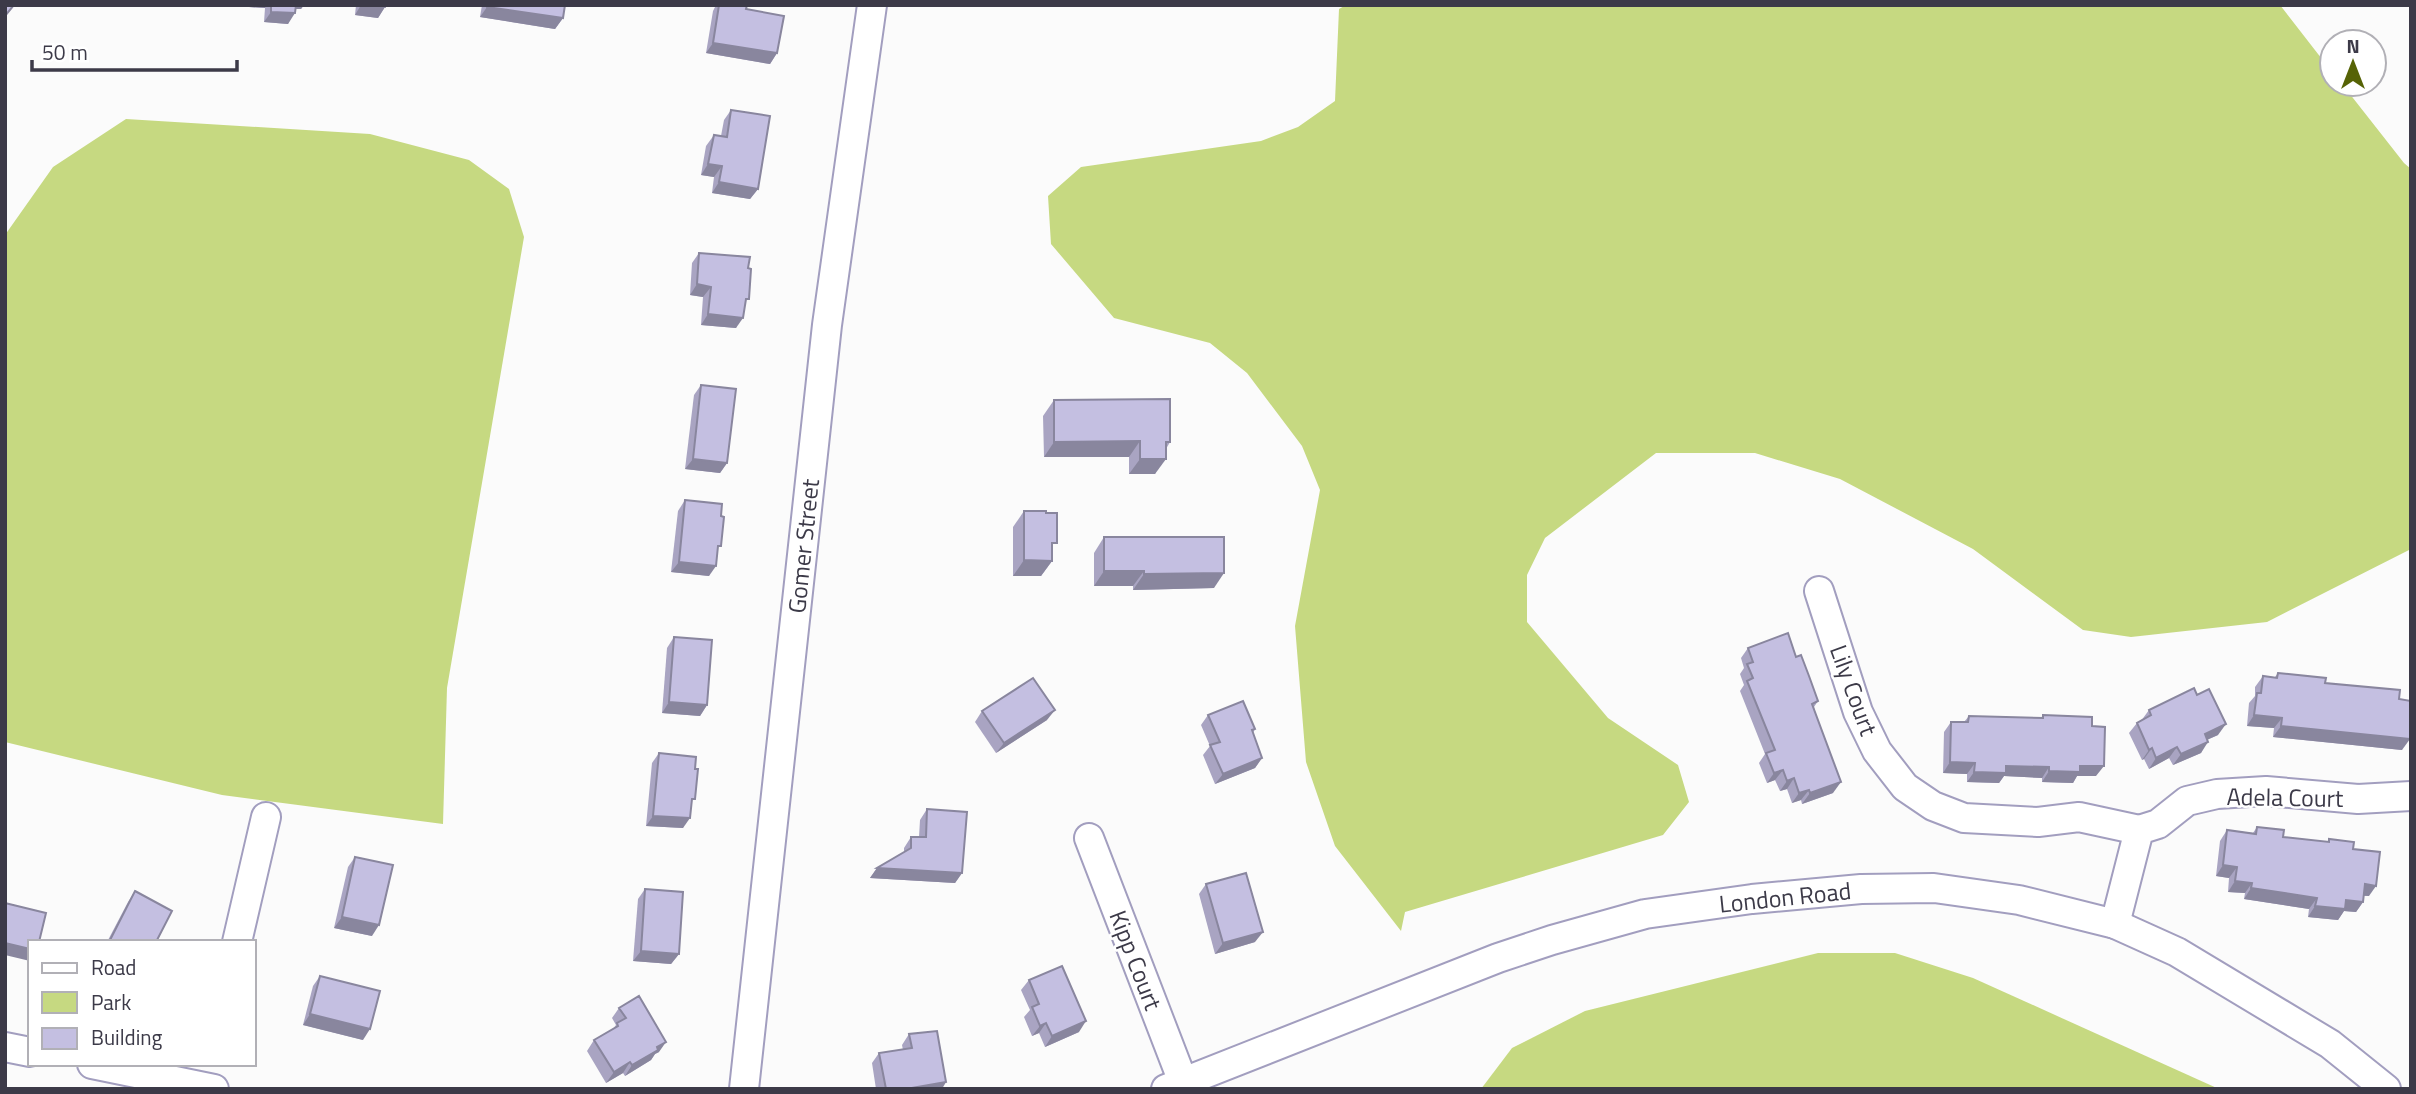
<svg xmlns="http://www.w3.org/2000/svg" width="2416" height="1094" font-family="'Titillium Web',sans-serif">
  <rect width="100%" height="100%" fill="#fbfbfb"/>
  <!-- green -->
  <g fill="#c6d981">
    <polygon points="1346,5 2280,5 2332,72 2332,84 2342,84 2404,163 2411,169 2411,549 2267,622 2131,637 2083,630 1973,549 1840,479 1755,453 1656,453 1545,538 1527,575 1527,622 1608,718 1678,765 1689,802 1663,835 1405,912 1401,931 1335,846 1306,762 1295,626 1320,490 1302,446 1247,373 1210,343 1114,318 1051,244 1048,196 1081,167 1261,141 1298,127 1335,101 1339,9"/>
    <polygon points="126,119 370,134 469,160 509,189 524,237 447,688 443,824 222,795 5,742 5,235 53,167"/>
    <polygon points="1818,953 1895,953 1973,978 2219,1089 1481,1089 1512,1048 1585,1011"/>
  </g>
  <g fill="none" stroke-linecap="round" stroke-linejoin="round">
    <!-- minor casing -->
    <g stroke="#a29ebf" stroke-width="32">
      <g id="minor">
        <polyline points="1819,591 1858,712 1877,751 1905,787 1933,806 1964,818 2038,822 2079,817 2139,830"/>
        <polyline points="1089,838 1183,1082"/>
        <polyline points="2115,924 2139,830 2158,824 2187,801 2217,794 2266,791 2358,799 2411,796"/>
        <polyline points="237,942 266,817"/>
        <polyline points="5,1047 30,1052"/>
        <polyline points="92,1064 214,1089"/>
        <polyline points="744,1089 827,325 872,5"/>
        <polyline points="1166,1089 1498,958 1552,940 1645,914 1752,899 1861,889 1934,888 2019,900 2115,924 2177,952 2330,1044 2386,1089"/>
      </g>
    </g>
    <!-- minor -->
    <use href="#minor" stroke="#fff" stroke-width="28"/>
  </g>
  <!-- wall -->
  <g fill="#a9a4c2">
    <polygon points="235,5 304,5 301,9 295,9 288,24 264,22 265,8 235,6"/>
    <polygon points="356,5 386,5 378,18 355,15"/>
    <polygon points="482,5 565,5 563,18 555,29 480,17"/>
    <polygon points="716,5 747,5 746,9 777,53 770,64 706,53 713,11"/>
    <polygon points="731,110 758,189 750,199 712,193 714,177 701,175 706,146 714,135 721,136 724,120"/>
    <polygon points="699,253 745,305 736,328 701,325 703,297 690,295 692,263"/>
    <polygon points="701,385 727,463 720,473 685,469 694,395"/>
    <polygon points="1054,400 1170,442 1166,449 1155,474 1129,474 1129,457 1044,457 1043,416"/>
    <polygon points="685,500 717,552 709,576 671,572 678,511"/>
    <polygon points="1024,511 1052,551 1052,561 1041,576 1013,576 1013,527"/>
    <polygon points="1104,537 1214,588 1133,590 1133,586 1094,586 1094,553"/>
    <polygon points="674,637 707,705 700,716 662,713 667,648"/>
    <polygon points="1748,648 1796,657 1818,701 1814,707 1833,793 1802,804 1801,800 1792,803 1787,789 1780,791 1775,780 1767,783 1759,763 1765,754 1740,691 1744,685 1740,674 1744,668 1741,658"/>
    <polygon points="2278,673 2399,699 2402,750 2273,737 2274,728 2247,726 2249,703 2255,696 2255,687 2263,676 2275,677"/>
    <polygon points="2149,710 2218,735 2207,740 2201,753 2173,765 2169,758 2149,769 2144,759 2142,760 2129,733 2137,723 2141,721"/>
    <polygon points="982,711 1047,720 996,753 975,722"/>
    <polygon points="1208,715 1255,729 1253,733 1262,758 1255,768 1215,784 1203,755 1210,746 1201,725"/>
    <polygon points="2043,715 2092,726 2096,776 2077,776 2073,783 2042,782 2042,778 2004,776 1999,783 1967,782 1967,774 1943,773 1944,732 1951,722 1964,722 1969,716 2041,718"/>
    <polygon points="659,753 691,804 683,828 646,826 652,763"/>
    <polygon points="927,809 962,873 955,883 870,878 877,868 904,852 904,848 911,837 919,837 920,820"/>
    <polygon points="2257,827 2283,837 2327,842 2329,839 2353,849 2369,896 2363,896 2363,902 2356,912 2344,911 2338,920 2308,917 2309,909 2244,899 2245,893 2228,892 2229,878 2216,876 2220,841 2227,830 2253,833"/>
    <polygon points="355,857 372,936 334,928 348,867"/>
    <polygon points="1206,884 1255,942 1215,954 1199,894"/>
    <polygon points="645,889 679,954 671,964 633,961 638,899"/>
    <polygon points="135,891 156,942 107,942 128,902"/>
    <polygon points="320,976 363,1040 303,1025 313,986"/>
    <polygon points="1029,980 1079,1032 1045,1047 1039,1033 1032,1036 1024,1017 1030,1010 1021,990"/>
    <polygon points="619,1008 659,1052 655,1054 651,1060 625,1076 623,1073 606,1083 587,1051 594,1040 613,1029 616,1025 612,1018"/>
    <polygon points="909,1034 942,1089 876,1089 872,1063 879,1053 903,1050 902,1045"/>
  </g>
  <!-- shaded-wall -->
  <g fill="#89869e">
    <polygon points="236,5 266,5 265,8 235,6"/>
    <polygon points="291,5 304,5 301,9 289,9"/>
    <polygon points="361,5 369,5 385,7 378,18 355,15"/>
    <polygon points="487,7 563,18 555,29 480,17"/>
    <polygon points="271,12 295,13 288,24 264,22"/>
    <polygon points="713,43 777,53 770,64 706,53"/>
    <polygon points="708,164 722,166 714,177 701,175"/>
    <polygon points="719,182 758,189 750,199 712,193"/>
    <polygon points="697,284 711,287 703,297 690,295"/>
    <polygon points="708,314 743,318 736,328 701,325"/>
    <polygon points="1140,441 1129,457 1044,457 1054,442"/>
    <polygon points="693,459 727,463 720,473 685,469"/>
    <polygon points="1140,459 1166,459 1155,474 1129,474"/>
    <polygon points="1024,560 1052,561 1041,576 1013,576"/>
    <polygon points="679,562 716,566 709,576 671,572"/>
    <polygon points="1104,571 1144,571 1133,586 1094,586"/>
    <polygon points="1224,573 1214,588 1133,590 1144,574"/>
    <polygon points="669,702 707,705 700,716 662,713"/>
    <polygon points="1055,710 1047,720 996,753 1004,743"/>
    <polygon points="2254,715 2282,718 2274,728 2247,726"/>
    <polygon points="2226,724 2218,735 2197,744 2205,734"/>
    <polygon points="2281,726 2410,739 2402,750 2273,737"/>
    <polygon points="2208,742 2201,753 2173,765 2181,754"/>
    <polygon points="2177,747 2169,758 2149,769 2156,758"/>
    <polygon points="2152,748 2144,759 2142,760 2149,750"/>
    <polygon points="1262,758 1255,768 1215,784 1223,774"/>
    <polygon points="1950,762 1975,763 1967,774 1943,773"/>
    <polygon points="2006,766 2049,767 2042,778 2004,776 1999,783 1967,782 1974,772"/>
    <polygon points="2080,766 2104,766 2096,776 2077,776 2073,783 2042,782 2049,771"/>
    <polygon points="1783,770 1775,780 1767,783 1774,773"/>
    <polygon points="1794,778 1787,789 1780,791 1787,781"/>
    <polygon points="1841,782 1833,793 1802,804 1810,793"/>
    <polygon points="1809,790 1801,800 1792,803 1799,793"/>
    <polygon points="653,816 690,818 683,828 646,826"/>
    <polygon points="2223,865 2237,867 2229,878 2216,876"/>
    <polygon points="877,868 962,873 955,883 870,878"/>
    <polygon points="2235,881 2252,883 2245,893 2228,892"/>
    <polygon points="2365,884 2376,886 2369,896 2357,895"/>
    <polygon points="2251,888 2317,898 2309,909 2244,899"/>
    <polygon points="2346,900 2363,902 2356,912 2344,911 2338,920 2308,917 2315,906"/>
    <polygon points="342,917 379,925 372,936 334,928"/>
    <polygon points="1263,932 1255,942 1215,954 1223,943"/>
    <polygon points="5,943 30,949 30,961 5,955"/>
    <polygon points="641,951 679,954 671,964 633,961"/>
    <polygon points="310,1014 370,1029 363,1040 303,1025"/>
    <polygon points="1086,1021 1079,1032 1045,1047 1052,1036"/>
    <polygon points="1046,1023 1039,1033 1032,1036 1040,1026"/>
    <polygon points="666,1042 659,1052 655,1054 651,1060 625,1076 632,1065 657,1047"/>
    <polygon points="630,1062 623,1073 606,1083 614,1072"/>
    <polygon points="946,1082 942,1089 906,1089"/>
  </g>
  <!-- building -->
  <g fill="#c4bfe1" stroke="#89869e" stroke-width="2">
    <polygon points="5,5 14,5 5,16"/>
    <polygon points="271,5 296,5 295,13 271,12"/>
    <polygon points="369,5 386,5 385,7"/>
    <polygon points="487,5 565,5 563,18 487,7"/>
    <polygon points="719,5 747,5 746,9 784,16 777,53 713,43"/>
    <polygon points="731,110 770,116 758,189 719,182 722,166 708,164 714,135 727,137"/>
    <polygon points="699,253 750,257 748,268 751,269 749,299 746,299 743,318 708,314 711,287 697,284"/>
    <polygon points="701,385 736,389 727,463 693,459"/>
    <polygon points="1170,399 1170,442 1166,442 1166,459 1140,459 1140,441 1054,442 1054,400"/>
    <polygon points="685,500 722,504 721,516 724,517 721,546 718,546 716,566 679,562"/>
    <polygon points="1024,511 1046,511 1046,513 1057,513 1057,543 1052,543 1052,561 1024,560"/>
    <polygon points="1104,537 1224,537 1224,573 1144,574 1144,571 1104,571"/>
    <polygon points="1788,633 1796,657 1801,655 1809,676 1818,701 1812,704 1841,782 1810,793 1809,790 1799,793 1794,778 1787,781 1783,770 1774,773 1766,753 1775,750 1747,681 1753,678 1747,664 1753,662 1748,648"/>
    <polygon points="674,637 712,640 707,705 669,702"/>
    <polygon points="2278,673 2326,678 2325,683 2400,690 2399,699 2411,701 2410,739 2281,726 2282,718 2254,715 2257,693 2261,693 2263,676 2277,678"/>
    <polygon points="1033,678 1055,710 1004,743 982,711"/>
    <polygon points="2194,688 2197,695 2209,689 2226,724 2205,734 2208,742 2181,754 2177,747 2156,758 2152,748 2149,750 2137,723 2151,715 2149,710"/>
    <polygon points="1243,701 1255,729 1252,730 1262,758 1223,774 1210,745 1220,742 1208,715"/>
    <polygon points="2043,715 2092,717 2092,726 2105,727 2104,766 2080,766 2080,772 2049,771 2049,767 2006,766 2006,773 1974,772 1975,763 1950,762 1951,722 1968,722 1969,716 2043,718"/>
    <polygon points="659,753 696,757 695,769 698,769 695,799 692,799 690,818 653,816"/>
    <polygon points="927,809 967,812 962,873 877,868 911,848 911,837 926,837"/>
    <polygon points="2257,827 2284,830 2283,837 2329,842 2329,839 2354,842 2353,849 2380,852 2376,886 2365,884 2363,902 2346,900 2345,909 2315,906 2317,898 2251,888 2252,883 2235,881 2237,867 2223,865 2227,830 2256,834"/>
    <polygon points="355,857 393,865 379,925 342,917"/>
    <polygon points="1246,873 1263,932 1223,943 1206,884"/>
    <polygon points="645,889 683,892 679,954 641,951"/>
    <polygon points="135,891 172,911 156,942 109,942"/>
    <polygon points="5,903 46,913 39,942 30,942 30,949 5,943"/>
    <polygon points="1062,966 1086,1021 1052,1036 1046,1023 1040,1026 1032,1007 1039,1004 1029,980"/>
    <polygon points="320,976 380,991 370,1029 310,1014"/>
    <polygon points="639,996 666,1042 657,1047 658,1050 632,1065 630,1062 614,1072 594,1040 618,1026 617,1023 626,1018 619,1008"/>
    <polygon points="937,1031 946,1082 906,1089 886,1089 879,1053 912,1048 909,1034"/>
  </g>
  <g text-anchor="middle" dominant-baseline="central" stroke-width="5" stroke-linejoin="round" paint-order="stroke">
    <!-- street labels -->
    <g font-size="24" fill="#3c3a48" stroke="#fff">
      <text transform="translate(803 546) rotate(-84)">Gomer Street</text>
      <text transform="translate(1854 690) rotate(70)">Lily Court</text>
      <text transform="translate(2285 797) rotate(1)">Adela Court</text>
      <text transform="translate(1785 897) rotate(-6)">London Road</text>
      <text transform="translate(1136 960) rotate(69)">Kipp Court</text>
    </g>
  </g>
  <!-- border -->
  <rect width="2416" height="1094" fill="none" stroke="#3c3a48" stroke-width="14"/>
  <!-- legend -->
  <rect x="28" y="940" width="228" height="126" fill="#ffffff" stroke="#b1b0b6" stroke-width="2"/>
  <rect x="42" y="963" width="35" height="10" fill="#ffffff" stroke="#b1b0b6" stroke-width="2"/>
  <text x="91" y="975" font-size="21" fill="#3c3a48">Road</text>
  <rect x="42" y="992" width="35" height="21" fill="#c6d981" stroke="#b1b0b6" stroke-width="2"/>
  <text x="91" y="1010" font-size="21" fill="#3c3a48">Park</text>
  <rect x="42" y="1028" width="35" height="21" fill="#c4bfe1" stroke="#b1b0b6" stroke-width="2"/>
  <text x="91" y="1045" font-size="21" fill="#3c3a48">Building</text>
  <!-- north arrow -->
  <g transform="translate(2353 63)"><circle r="33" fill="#ffffff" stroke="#b1b0b6" stroke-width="2"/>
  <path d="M0-5L12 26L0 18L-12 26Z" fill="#566306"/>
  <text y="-10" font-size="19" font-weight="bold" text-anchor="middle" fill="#3c3a48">N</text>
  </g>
  <!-- scale -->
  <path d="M32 60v10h205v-10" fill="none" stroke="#3c3a48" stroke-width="3.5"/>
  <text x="42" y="60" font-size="21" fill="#3c3a48" stroke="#ffffff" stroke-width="5" paint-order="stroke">50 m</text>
</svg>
